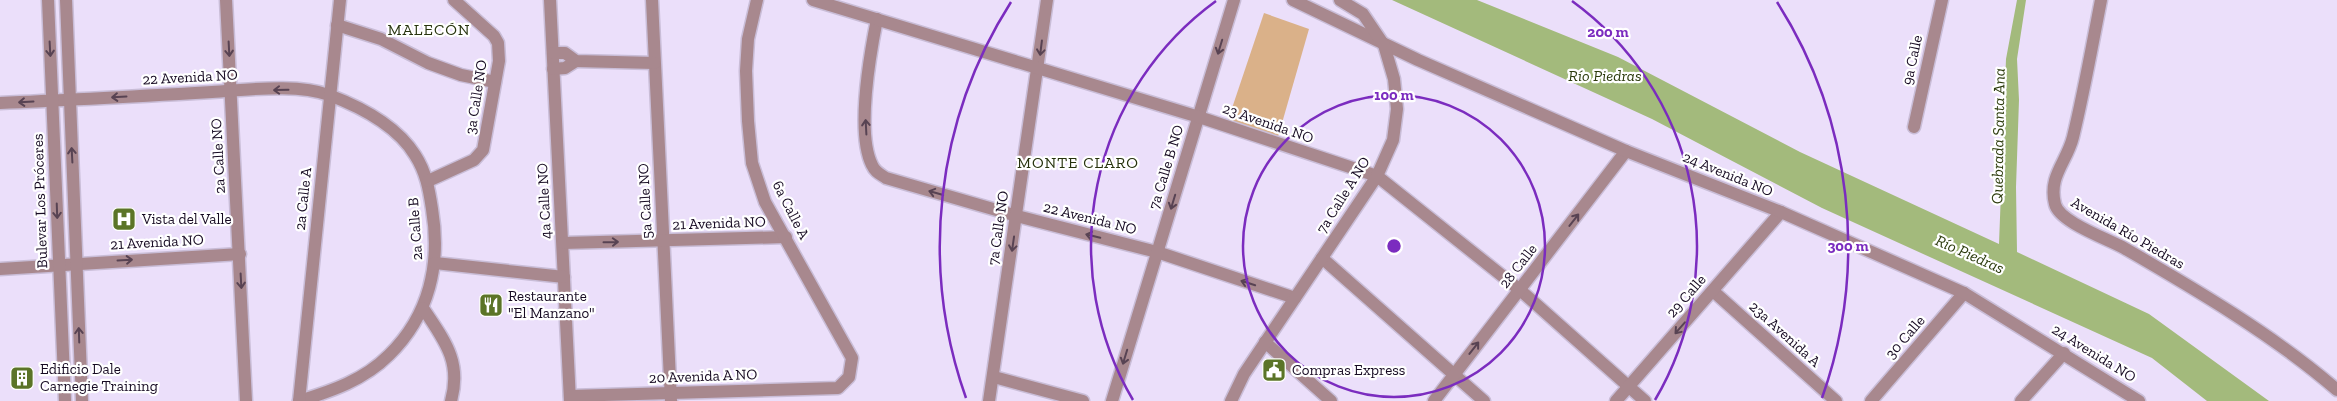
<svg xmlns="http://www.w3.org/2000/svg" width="2337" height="401" font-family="'Zilla Slab',serif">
  <rect width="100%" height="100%" fill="#ebdffa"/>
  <!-- green -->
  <polygon fill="#dab189" points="1264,13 1309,29 1278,137 1228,120"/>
  <!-- water -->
  <polygon fill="#a3ba7c" points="1392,0 1477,0 1618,57 1800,152 1999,244 2006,59 2017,0 2026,0 2017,59 2019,100 2016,187 2017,252 2149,314 2269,401 2207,401 2152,358 1822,208 1652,119"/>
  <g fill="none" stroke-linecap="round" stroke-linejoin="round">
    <!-- minor casing -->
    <g stroke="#c9bdd7" stroke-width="15">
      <g id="minor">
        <polyline points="226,0 246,401"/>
        <polyline points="550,0 570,401"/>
        <polyline points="652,0 671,401"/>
        <path d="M2101 0C2092 46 2084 92 2073 137 2067 162 2048 176 2055 204 2059 222 2108 239 2124 248 2195 289 2275 336 2337 390"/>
        <path d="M877 19C870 54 856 133 872 165 875 172 880 174 886 178L1017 216 1157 252 1295 298"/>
        <polyline points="337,25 381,39 428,63 461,75 495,82"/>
        <polyline points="553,53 565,53 576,61 654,63"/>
        <polyline points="553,69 565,68 576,61"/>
        <path d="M0 103C71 100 142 96 212 92 247 90 297 83 329 95 361 107 397 126 415 155 426 172 429 189 432 209 441 263 430 315 389 355 364 380 332 391 299 401"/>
        <polyline points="1914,127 1942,0"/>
        <polyline points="1377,176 1520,290 1645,401"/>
        <polyline points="428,181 474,160 483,150 499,61 498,43 494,36 454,0"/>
        <polyline points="563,243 786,237"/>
        <polyline points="1322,258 1484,401"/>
        <polyline points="435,263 564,277"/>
        <polyline points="0,269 240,254"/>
        <polyline points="1713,291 1836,401"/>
        <path d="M423 308C444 340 462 361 451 401"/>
        <polyline points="1265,342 1331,401"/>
        <polyline points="994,377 1083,401"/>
        <polyline points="570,396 838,388 849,377 852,358 765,202 752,163 748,121 746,71 748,39 757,0"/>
        <polyline points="299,401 340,0"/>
        <polyline points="989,401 1047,0"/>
        <polyline points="1112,401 1234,0"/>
        <polyline points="1434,401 1626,151"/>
        <polyline points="1616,401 1781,212"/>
        <polyline points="1871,401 1964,293"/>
        <polyline points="2021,401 2064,353"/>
      </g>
    </g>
    <!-- tertiary casing -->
    <g stroke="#c9bdd7" stroke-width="15">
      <g id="tertiary">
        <polyline points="48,0 65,401"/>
        <polyline points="66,0 82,401"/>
        <polyline points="813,0 1199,117 1377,176"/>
        <polyline points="1293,0 1418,60 1626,151 1781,212 1964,293 2139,401"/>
        <polyline points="1231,401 1244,374 1377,176 1393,140 1397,109 1394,79 1384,45 1363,14 1340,0"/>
      </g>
    </g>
    <!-- minor -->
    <use href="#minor" stroke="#a8888e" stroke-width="12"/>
    <!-- tertiary -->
    <use href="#tertiary" stroke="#a8888e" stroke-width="12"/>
  </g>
  <!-- one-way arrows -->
  <defs><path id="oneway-shaft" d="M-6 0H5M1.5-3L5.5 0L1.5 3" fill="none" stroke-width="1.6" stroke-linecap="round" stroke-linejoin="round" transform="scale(1.25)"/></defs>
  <g stroke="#584353">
    <use href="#oneway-shaft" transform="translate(1220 47) rotate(107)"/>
    <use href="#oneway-shaft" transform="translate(1041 48) rotate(97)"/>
    <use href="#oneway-shaft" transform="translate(50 49) rotate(87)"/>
    <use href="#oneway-shaft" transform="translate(229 49) rotate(87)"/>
    <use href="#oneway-shaft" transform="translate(281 90) rotate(179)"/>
    <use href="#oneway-shaft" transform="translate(119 97) rotate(177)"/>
    <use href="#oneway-shaft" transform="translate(26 102) rotate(177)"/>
    <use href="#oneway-shaft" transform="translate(866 127) rotate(-93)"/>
    <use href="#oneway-shaft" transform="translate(72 155) rotate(-93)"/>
    <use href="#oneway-shaft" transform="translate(936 193) rotate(-164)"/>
    <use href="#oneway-shaft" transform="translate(1173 202) rotate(107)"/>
    <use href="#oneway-shaft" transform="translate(57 211) rotate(88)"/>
    <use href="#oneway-shaft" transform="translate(1574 220) rotate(-52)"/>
    <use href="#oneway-shaft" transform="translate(1093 236) rotate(-166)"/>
    <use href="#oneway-shaft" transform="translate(611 242) rotate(-1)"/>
    <use href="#oneway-shaft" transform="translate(1013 244) rotate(98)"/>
    <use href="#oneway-shaft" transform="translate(125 260) rotate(-3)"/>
    <use href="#oneway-shaft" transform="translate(241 281) rotate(87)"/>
    <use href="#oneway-shaft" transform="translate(1248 283) rotate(-162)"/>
    <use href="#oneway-shaft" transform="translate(1680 328) rotate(131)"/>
    <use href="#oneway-shaft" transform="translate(79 335) rotate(-92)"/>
    <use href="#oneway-shaft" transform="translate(1474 348) rotate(-52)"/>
    <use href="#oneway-shaft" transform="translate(1125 357) rotate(107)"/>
  </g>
  <!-- distance rings -->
  <g fill="none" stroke="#7b2cbf" stroke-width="2.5">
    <circle cx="1394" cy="246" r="151"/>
    <path d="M1133 400A303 303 0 0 1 1216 1M1572 1A303 303 0 0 1 1655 400"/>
    <path d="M966 398A454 454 0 0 1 1011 2M1777 2A454 454 0 0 1 1822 398"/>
  </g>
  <!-- icons -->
  <defs>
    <g id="hospital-square" transform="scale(1.25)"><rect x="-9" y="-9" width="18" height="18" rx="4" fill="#5b7427" stroke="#fff"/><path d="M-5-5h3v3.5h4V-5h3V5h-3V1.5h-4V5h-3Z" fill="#fff"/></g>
    <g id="restaurant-square" transform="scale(1.25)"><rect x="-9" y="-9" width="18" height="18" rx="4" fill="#5b7427" stroke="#fff"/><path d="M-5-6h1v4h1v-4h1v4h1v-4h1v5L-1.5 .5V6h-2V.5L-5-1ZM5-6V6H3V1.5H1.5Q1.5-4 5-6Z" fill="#fff"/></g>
    <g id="civic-square" transform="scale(1.25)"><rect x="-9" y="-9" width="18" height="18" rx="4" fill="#5b7427" stroke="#fff"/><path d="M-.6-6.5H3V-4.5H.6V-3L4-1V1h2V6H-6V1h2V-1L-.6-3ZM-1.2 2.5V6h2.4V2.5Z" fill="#fff"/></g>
    <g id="building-square" transform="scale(1.25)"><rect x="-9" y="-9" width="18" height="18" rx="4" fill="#5b7427" stroke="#fff"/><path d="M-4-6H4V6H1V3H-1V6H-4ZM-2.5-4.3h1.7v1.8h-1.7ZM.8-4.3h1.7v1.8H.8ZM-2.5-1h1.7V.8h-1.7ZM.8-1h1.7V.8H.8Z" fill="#fff"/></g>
  </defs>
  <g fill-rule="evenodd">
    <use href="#hospital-square" x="124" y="219"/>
    <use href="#restaurant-square" x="491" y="305"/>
    <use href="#civic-square" x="1274" y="370"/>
    <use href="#building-square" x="22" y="378"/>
  </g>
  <g text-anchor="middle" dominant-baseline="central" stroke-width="4.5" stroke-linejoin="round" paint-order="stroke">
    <!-- street labels -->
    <g font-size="15" fill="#160a22" stroke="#fff">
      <text transform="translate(1912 60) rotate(-78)">9a Calle</text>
      <text transform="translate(190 77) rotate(-3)">22 Avenida NO</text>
      <text transform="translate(476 97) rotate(-81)">3a Calle NO</text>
      <text transform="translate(1268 123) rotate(19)">23 Avenida NO</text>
      <text transform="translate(218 156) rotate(-93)">2a Calle NO</text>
      <text transform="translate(1166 167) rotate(-73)">7a Calle B NO</text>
      <text transform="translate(1728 174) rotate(22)">24 Avenida NO</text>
      <text transform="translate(1343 195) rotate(-58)">7a Calle A NO</text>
      <text transform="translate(303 199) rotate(-84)">2a Calle A</text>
      <text transform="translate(40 201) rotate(-92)">Bulevar Los Próceres</text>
      <text transform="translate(544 201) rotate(-93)">4a Calle NO</text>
      <text transform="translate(645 201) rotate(-93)">5a Calle NO</text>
      <text transform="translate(791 210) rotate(63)">6a Calle A</text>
      <text transform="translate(1090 218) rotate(14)">22 Avenida NO</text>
      <text transform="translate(719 223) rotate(-2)">21 Avenida NO</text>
      <text transform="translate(998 228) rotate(-82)">7a Calle NO</text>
      <text transform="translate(415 229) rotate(-94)">2a Calle B</text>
      <text transform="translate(2128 233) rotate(30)">Avenida Río Piedras</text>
      <text transform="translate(157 242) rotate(-3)">21 Avenida NO</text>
      <text transform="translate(1518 266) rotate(-52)">28 Calle</text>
      <text transform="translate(1686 296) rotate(-49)">29 Calle</text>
      <text transform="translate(1785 334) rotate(42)">23a Avenida A</text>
      <text transform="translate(1905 337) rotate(-49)">30 Calle</text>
      <text transform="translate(2094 353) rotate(32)">24 Avenida NO</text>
      <text transform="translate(703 376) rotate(-2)">20 Avenida A NO</text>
    </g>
    <!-- poi labels -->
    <g font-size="15" fill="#160a22" stroke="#fff" text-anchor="start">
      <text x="142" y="219">Vista del Valle</text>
      <text x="508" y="296">Restaurante<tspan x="508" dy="17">"El Manzano"</tspan></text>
      <text x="40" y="369">Edificio Dale<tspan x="40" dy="17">Carnegie Training</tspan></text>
      <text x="1292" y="370">Compras Express</text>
    </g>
    <!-- neighbourhood labels -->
    <g font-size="16" letter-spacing="1" fill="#27330e" stroke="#fff">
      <text x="429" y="29">MALECÓN</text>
      <text x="1078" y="162">MONTE CLARO</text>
    </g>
    <!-- water labels -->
    <g font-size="16" font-style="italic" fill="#2c3b0d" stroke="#fff">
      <text x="1605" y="75">Río Piedras</text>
      <text transform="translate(1998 136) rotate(-89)">Quebrada Santa Ana</text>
      <text transform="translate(1970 254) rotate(24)">Río Piedras</text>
    </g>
  </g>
  <circle cx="1394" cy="246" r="8" fill="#7b2cbf" stroke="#fff" stroke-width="2.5"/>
  <g font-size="15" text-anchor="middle" font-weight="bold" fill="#7b2cbf" stroke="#fff" stroke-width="4.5" stroke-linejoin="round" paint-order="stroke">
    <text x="1608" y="37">200 m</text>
    <text x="1394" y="100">100 m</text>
    <text x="1848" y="251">300 m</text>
  </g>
</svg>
